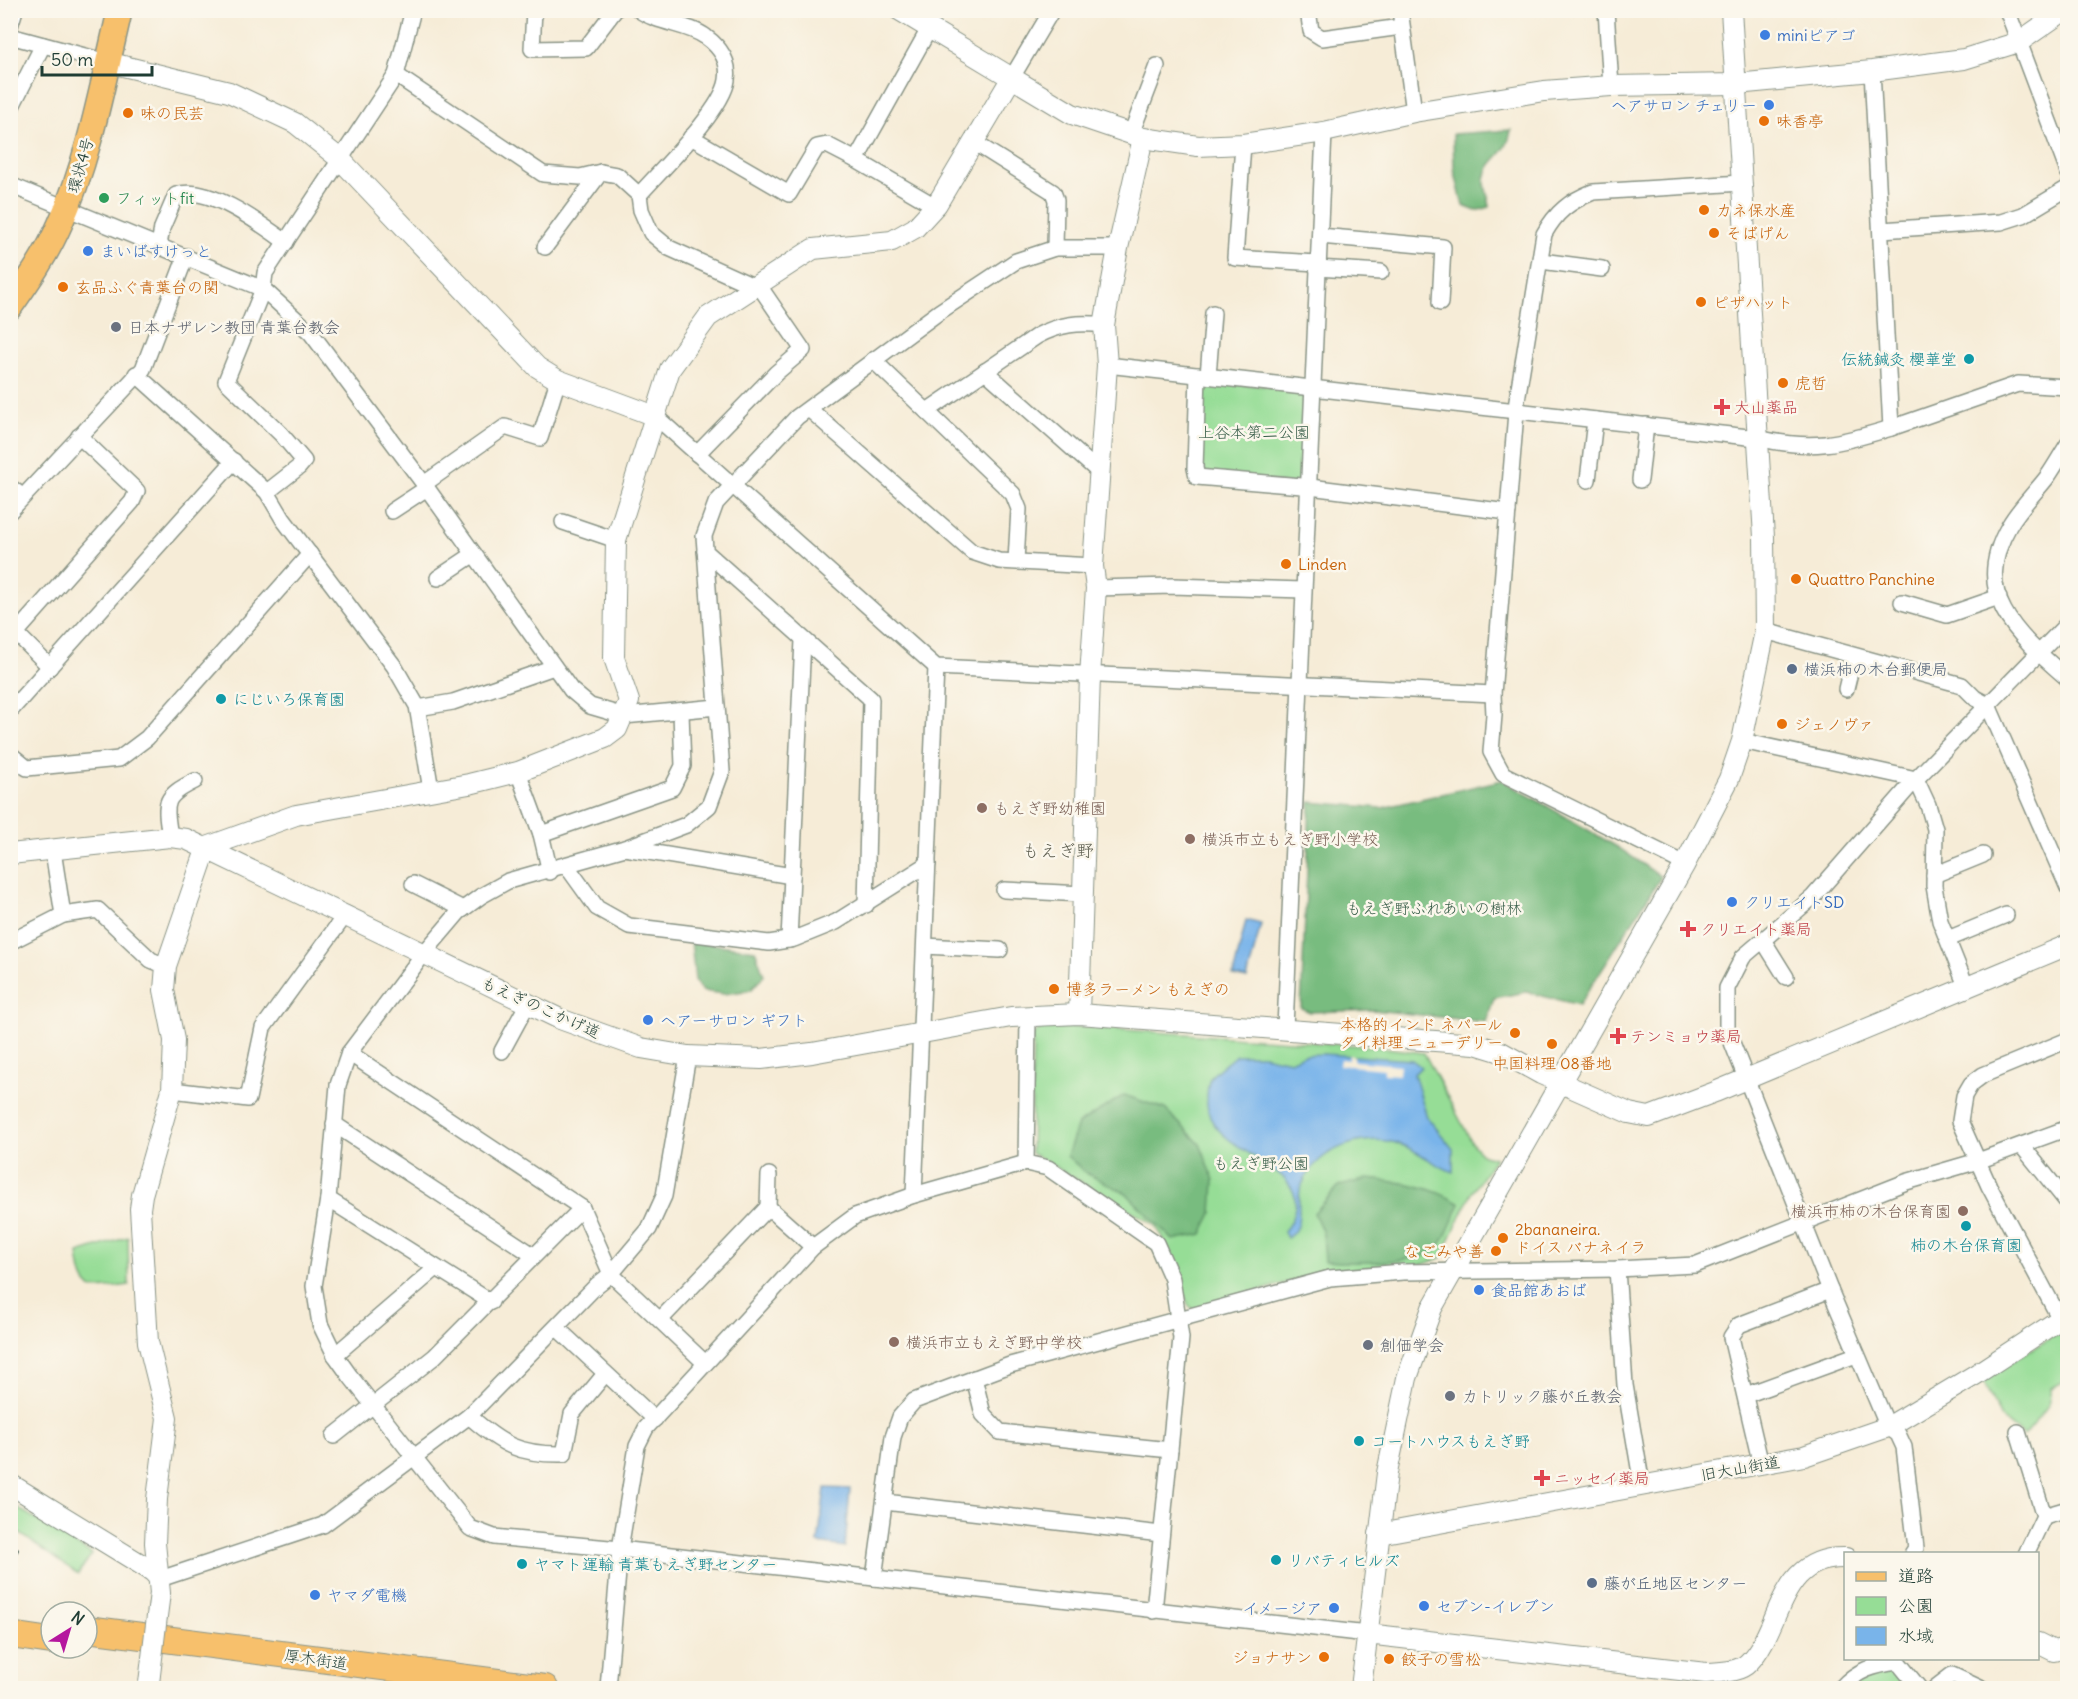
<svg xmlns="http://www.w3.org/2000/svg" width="2078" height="1699" font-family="Delius,'Klee One',sans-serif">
  <rect width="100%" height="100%" fill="#fbf7ec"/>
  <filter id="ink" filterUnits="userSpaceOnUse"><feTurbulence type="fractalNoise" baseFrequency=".0167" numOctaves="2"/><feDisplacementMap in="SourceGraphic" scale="12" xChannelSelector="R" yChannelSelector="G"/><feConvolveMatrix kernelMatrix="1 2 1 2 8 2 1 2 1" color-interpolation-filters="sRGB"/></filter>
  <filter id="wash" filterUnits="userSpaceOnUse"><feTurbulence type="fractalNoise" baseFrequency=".008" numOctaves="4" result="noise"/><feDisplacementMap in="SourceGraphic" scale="24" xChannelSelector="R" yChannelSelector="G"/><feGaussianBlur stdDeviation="1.35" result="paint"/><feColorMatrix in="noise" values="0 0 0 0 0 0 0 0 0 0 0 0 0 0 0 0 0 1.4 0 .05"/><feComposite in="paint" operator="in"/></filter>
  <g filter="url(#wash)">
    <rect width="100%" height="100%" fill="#f6ecd7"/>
    <!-- green -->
    <g fill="#96dd96" stroke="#5a8d65" stroke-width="1.5">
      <polygon points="1207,382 1312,389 1302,486 1206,473 1200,466 1202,389"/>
      <polygon points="1081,1027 1379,1047 1424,1053 1474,1146 1483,1155 1495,1158 1471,1194 1441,1258 1424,1264 1326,1271 1195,1310 1188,1305 1163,1237 1154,1224 1031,1153 1033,1035 1041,1028"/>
      <path d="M128 1237 129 1285C91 1290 83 1297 78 1253Z"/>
      <polygon points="2067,1328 2067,1380 2051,1388 2048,1406 2023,1436 2001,1418 1982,1379"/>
      <polygon points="10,1503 92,1554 78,1574 11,1527"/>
      <polygon points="1897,1667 1919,1688 1849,1688 1878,1669"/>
    </g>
    <!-- forest -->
    <g fill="#78bc7f" stroke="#4c7c5a" stroke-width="1.5">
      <path d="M1511 130C1507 158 1489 156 1485 179 1484 187 1489 198 1490 207L1476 211 1463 206 1454 169 1453 134Z"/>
      <polygon points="1502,780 1619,848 1661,877 1579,1005 1526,992 1494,998 1486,1022 1374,1010 1310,1012 1301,1008 1310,802 1382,808"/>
      <polygon points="691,941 755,950 764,975 751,990 724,994 702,991 695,980"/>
      <polygon points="1124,1095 1165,1109 1200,1144 1214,1180 1212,1213 1202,1234 1173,1240 1126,1193 1086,1173 1067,1156 1078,1124"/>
      <path d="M1367 1179C1402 1182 1430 1185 1460 1204 1454 1215 1445 1242 1436 1250 1421 1264 1347 1263 1325 1261L1323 1233 1314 1213 1339 1186Z"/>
    </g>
    <!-- water -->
    <g fill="#79b4ea" stroke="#4c788f" stroke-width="1.5">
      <polygon points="1246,920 1261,924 1247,979 1233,976"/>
      <path d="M1323 1054 1412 1060 1421 1067 1414 1074 1427 1117 1453 1149V1172C1433 1165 1418 1150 1399 1144 1362 1132 1311 1150 1300 1191 1296 1207 1305 1227 1287 1238L1284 1232C1333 1164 1210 1160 1207 1104 1207 1097 1207 1083 1211 1077 1217 1069 1229 1062 1236 1055H1263L1290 1061 1303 1055Z"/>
      <polygon points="825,1488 850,1489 845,1547 818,1543"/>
    </g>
    <!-- pier -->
    <polygon fill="#f6ecd7" points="1349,1055 1354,1056 1354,1061 1400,1065 1399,1075 1384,1074 1384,1069 1339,1065 1340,1059 1348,1060"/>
  </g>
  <g filter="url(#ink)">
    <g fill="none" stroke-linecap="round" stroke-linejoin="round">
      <!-- minor casing -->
      <g stroke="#8a9486" stroke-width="18">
        <g id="minor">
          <polyline points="534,10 532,49 586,48 615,10"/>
          <path d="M639 10C659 24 689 24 706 37 720 47 730 62 727 80 723 110 661 170 639 195"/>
          <polyline points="1308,10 1311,31 1322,38 1401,27"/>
          <polyline points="1400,10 1414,112"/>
          <polyline points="1606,10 1611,86"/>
          <polyline points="2007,10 2068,172"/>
          <polyline points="10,26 15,10"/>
          <polyline points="929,29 856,160 935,206"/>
          <polyline points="10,36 107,62"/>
          <polyline points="1872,71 1891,428 2018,384 2068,387"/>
          <polyline points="396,75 543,174 580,177 601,172 617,175 639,195 641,210 651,233 669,248 762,290 803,350 776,373 697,454"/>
          <polyline points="1011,79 1052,10"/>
          <polyline points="10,110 43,45"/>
          <polyline points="1131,134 1157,66"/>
          <polyline points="691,137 789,194 817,147 827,145 856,160"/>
          <polyline points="975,143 1053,192 1056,200 1055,248"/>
          <polyline points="1243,144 1235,258 1317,263"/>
          <polyline points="10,185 263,289 311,333 424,484 571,690 590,706 624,716 717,707"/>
          <polyline points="1881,230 2001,222 2023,215 2068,188"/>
          <polyline points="1320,236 1443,247 1440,303"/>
          <path d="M159 245 162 228 176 195C208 184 261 224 286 242"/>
          <polyline points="545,247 601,172"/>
          <polyline points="1118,248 1055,248 1016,261 939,312 797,417 716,503 704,536 722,771 709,806 686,825 625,848 508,881 481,896 459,912 425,952 349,1053 338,1085 328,1199 314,1286 320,1324 335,1355 350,1376 470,1528 494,1537 620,1549 1367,1634"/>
          <polyline points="1541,261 1602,269"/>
          <polyline points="1317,268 1381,272"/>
          <polyline points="873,360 1013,494 1019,509 1016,561"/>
          <path d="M1107 365 1757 438C1812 451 1839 444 1891 428"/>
          <polyline points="985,371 1100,473"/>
          <polyline points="136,374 267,492 283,519 394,666 417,706 431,790"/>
          <polyline points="1198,375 1195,468 1197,477 1302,486 1508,512"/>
          <polyline points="1208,376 1213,313"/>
          <polyline points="809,409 972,552 999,561 1093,566"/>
          <path d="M927 411 1037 336C1060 324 1078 322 1104 325"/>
          <polyline points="655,416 936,667 1493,694"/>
          <path d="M2068 444C2061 455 2055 466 2048 476 2036 492 2019 508 2009 526 1969 596 2019 636 2068 679"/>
          <polyline points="1588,480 1595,420"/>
          <polyline points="1640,480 1646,425"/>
          <polyline points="424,484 505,427 540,438 558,380"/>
          <polyline points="10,487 23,497"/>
          <polyline points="267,492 299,467 304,461 281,434 226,381 263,289 265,273 396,75 413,10"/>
          <polyline points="10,511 143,369 186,256"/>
          <polyline points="392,511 427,488"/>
          <polyline points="563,522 616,540"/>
          <polyline points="705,551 871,699 866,905"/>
          <polyline points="438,578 474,554"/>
          <polyline points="1096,588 1172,586 1303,590"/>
          <polyline points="1902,602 1947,615 1999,597"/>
          <polyline points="1765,631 1962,685 1975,698 1988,705 2068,888"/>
          <polyline points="50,667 16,633 132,502 137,491 79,436"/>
          <polyline points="1846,689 1854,656"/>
          <polyline points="418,708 453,702 554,667"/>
          <polyline points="10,711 234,461"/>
          <polyline points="1742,741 1916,779 1928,805 1935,829 1934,886 1940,921 1966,986"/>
          <polyline points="10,754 27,768 119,759 147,738 310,554"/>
          <polyline points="518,772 541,834 550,872"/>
          <polyline points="541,834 672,788 683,766 681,713"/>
          <path d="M170 837C165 803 162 797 195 781"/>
          <polyline points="625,848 792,876"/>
          <polyline points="53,851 63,915"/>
          <path d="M1685 864 1503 774 1491 752 1494 715 1493 694 1517 400 1544 234C1556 212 1570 201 1593 192L1742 183"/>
          <polyline points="566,865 597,908 629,926 769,943 794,939 836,922 928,864"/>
          <polyline points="1934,875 1983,855"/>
          <polyline points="413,884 463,909"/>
          <polyline points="1004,890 1083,894"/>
          <polyline points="1948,939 2006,915"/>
          <polyline points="789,940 803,640"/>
          <polyline points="1763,940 1786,977"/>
          <polyline points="10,942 63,915 98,910 151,960 166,966"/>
          <polyline points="925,946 1000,950"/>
          <polyline points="1028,1017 1026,1163 1048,1168 1156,1243 1172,1279 1181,1338 1154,1611"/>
          <polyline points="1285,1028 1324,132"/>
          <polyline points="502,1051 528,1003"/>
          <polyline points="349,1053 582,1208 611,1274 705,1363"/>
          <polyline points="172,1090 248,1099 263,1028 346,914"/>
          <polyline points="334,1124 533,1255"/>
          <polyline points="2022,1146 2068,1203"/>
          <polyline points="914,1195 936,667"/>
          <polyline points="328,1199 491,1302"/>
          <polyline points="768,1207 769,1175"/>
          <polyline points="1617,1269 1625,1385 1642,1485"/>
          <polyline points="2060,1319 1989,1186 1960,1121 1964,1096 1971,1084 1983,1075 2068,1040"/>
          <polyline points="660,1320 768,1207 813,1247"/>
          <polyline points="557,1328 655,1419"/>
          <polyline points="335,1355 435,1269"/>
          <polyline points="974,1378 983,1414 1000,1432 1170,1450"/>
          <polyline points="1746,1395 1856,1355"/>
          <path d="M469 1416C502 1445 519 1455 564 1454L572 1414 605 1374"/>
          <polyline points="2018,1432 2044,1516 2026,1554"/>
          <polyline points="334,1436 434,1357 582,1208"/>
          <polyline points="1761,1465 1731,1337 1739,1325 1830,1290"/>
          <polyline points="885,1502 1161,1534"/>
          <polyline points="2044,1516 2068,1509"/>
          <polyline points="1912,1554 1916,1548 1904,1447 1898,1434 1888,1427 1830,1290 1727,1030 1727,988 1743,957 1813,897 1916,779 2068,623"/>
          <polyline points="874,1578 893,1437 900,1417 914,1401 1010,1365 1330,1278 1403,1272 1617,1269 1695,1265 1906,1182 1978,1161 2068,1128"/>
          <polyline points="160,1579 323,1525 469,1416 597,1285 611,1274 649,1229 664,1196 688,1056"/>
          <polyline points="608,1688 620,1549 637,1446 646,1428 813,1247 855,1216 914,1195 1026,1163"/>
          <path d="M1841 1688C1857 1670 1874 1665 1898 1662L1919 1688"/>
          <polyline points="1935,1688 1952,1675 1980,1688"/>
        </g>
      </g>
      <!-- tertiary casing -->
      <g stroke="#8a9486" stroke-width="22">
        <g id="tertiary">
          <polyline points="899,10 1072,114 1143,138 1198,146 1243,144 1324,132 1414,112 1544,91 1611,86 1736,84 1872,71 1964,59 2019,42 2065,10"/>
          <polyline points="107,62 229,92 295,123 340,159 537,367 558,380 655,416"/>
          <polyline points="207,847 296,815 469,784 518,772 605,738 617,729 629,701 614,658 616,540 670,369 708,317 813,249 892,241 915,228 937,204 1011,79"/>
          <polyline points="10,854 170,837 186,839 560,1019 641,1048 688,1056 761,1059 812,1053 1011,1017 1079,1014 1475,1044 1501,1052 1541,1074 1629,1113 1649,1117 1715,1092 2068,945"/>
          <polyline points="1079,1014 1090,676 1096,588 1093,566 1107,365 1104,325 1118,248 1143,138"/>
          <polyline points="10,1484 152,1571 160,1579"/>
          <polyline points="1379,1534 1804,1456 1888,1427 1975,1375 2068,1314"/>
          <polyline points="157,1616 160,1593 155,1543 157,1499 167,1418 148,1342 140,1209 142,1195 172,1090 174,1040 164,990 166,966 207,847"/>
          <path d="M1367 1634 1706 1673C1720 1672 1739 1673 1749 1662 1782 1628 1778 1555 1846 1558"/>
          <polyline points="2038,1643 2054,1651 2068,1647"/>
          <polyline points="1361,1688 1387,1473 1407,1378 1432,1308 1685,864 1729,779 1742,741 1765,631 1764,537 1731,10"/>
        </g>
      </g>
      <!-- primary casing -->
      <g stroke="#8a9486" stroke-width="27">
        <path id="primary" d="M10 307C29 280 47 254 60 224 90 157 103 81 120 10"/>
      </g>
      <!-- trunk casing -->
      <g stroke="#8a9486" stroke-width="28">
        <g id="trunk">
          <polyline points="87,1629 545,1688"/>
          <polyline points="10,1635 51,1641"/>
        </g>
      </g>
      <!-- minor -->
      <use href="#minor" stroke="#fff" stroke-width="15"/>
      <!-- tertiary -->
      <use href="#tertiary" stroke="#fff" stroke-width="20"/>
      <!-- primary -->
      <use href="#primary" stroke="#f7c06c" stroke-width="24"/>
      <!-- trunk -->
      <use href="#trunk" stroke="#f7c06c" stroke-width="26"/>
      <!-- rail casing -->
      <g stroke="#1f3d34" stroke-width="7">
        <polyline id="rail" points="10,1546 15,1550"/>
      </g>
      <!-- rail -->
      <use href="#rail" stroke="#fbf7ec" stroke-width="4.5" stroke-dasharray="14" stroke-linecap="butt"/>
      <!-- tertiary-bridge casing -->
      <g stroke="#8a9486" stroke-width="22" stroke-linecap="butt">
        <polyline id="tertiary-bridge" points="149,1683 157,1616"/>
      </g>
      <!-- tertiary-bridge -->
      <use href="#tertiary-bridge" stroke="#fff" stroke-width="20"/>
    </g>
  </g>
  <!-- markers -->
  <g fill="#3f7fe0" stroke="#fbf7ec" stroke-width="2">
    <circle cx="1765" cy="35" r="6"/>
    <circle cx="1769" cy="105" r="6"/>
    <circle cx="88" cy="251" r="6"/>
    <circle cx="1732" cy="902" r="6"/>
    <circle cx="648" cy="1020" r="6"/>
    <circle cx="1479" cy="1290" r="6"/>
    <circle cx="315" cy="1595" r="6"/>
    <circle cx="1424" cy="1606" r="6"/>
    <circle cx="1334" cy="1608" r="6"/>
  </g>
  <g fill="#e8710a" stroke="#fbf7ec" stroke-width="2">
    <circle cx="128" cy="113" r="6"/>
    <circle cx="1764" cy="121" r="6"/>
    <circle cx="1704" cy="210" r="6"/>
    <circle cx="1714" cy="233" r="6"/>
    <circle cx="63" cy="287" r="6"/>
    <circle cx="1701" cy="302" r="6"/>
    <circle cx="1783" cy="383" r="6"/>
    <circle cx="1286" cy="564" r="6"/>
    <circle cx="1796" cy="579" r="6"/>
    <circle cx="1782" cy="724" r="6"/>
    <circle cx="1054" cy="989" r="6"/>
    <circle cx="1515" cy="1033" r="6"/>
    <circle cx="1552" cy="1044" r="6"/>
    <circle cx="1503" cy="1238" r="6"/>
    <circle cx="1496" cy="1251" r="6"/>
    <circle cx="1324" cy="1657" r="6"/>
    <circle cx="1389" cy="1659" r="6"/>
  </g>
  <circle fill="#2e9e5b" stroke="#fbf7ec" stroke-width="2" cx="104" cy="198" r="6"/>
  <g fill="#6b7280" stroke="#fbf7ec" stroke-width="2">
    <circle cx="116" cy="327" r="6"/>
    <circle cx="1368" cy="1345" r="6"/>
    <circle cx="1450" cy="1396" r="6"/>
  </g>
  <g fill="#0f9aa8" stroke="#fbf7ec" stroke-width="2">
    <circle cx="1969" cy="359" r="6"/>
    <circle cx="221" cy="699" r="6"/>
    <circle cx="1966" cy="1226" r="6"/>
    <circle cx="1359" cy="1441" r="6"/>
    <circle cx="1276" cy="1560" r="6"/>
    <circle cx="522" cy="1564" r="6"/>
  </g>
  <g fill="#e0444e" stroke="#fbf7ec" stroke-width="2">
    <path d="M1719 398h6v6h6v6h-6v6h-6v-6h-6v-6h6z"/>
    <path d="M1685 920h6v6h6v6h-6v6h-6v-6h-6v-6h6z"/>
    <path d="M1615 1027h6v6h6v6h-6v6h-6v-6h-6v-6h6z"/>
    <path d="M1539 1469h6v6h6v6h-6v6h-6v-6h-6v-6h6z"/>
  </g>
  <g fill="#5c6f8a" stroke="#fbf7ec" stroke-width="2">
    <circle cx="1792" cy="669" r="6"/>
    <circle cx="1592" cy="1583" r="6"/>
  </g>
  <g fill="#8d6e63" stroke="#fbf7ec" stroke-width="2">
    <circle cx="982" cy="808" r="6"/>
    <circle cx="1190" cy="839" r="6"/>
    <circle cx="1963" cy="1211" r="6"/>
    <circle cx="894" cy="1342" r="6"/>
  </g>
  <g text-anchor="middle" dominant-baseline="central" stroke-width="5" stroke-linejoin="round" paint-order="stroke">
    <!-- shop labels -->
    <g font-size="16" fill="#366cbe" stroke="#fbf7ec" text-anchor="start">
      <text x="1777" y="35">miniピアゴ</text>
      <text x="1757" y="105" text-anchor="end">ヘアサロン チェリー</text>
      <text x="100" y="251">まいばすけっと</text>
      <text x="1744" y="902">クリエイトSD</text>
      <text x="660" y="1020">ヘアーサロン ギフト</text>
      <text x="1491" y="1290">食品館あおば</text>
      <text x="327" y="1595">ヤマダ電機</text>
      <text x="1436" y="1606">セブン-イレブン</text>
      <text x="1322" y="1608" text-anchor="end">イメージア</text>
    </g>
    <!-- food labels -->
    <g font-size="16" fill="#c56008" stroke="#fbf7ec" text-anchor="start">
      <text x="140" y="113">味の民芸</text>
      <text x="1776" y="121">味香亭</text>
      <text x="1716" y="210">カネ保水産</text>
      <text x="1726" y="233">そばげん</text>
      <text x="75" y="287">玄品ふぐ青葉台の関</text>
      <text x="1713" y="302">ピザハット</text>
      <text x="1795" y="383">虎哲</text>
      <text x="1298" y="564">Linden</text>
      <text x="1808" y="579">Quattro Panchine</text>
      <text x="1794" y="724">ジェノヴァ</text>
      <text x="1066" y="989">博多ラーメン もえぎの</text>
      <text x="1503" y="1024" text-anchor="end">本格的インド ネパール<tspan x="1503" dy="18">タイ料理 ニューデリー</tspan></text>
      <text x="1552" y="1063" text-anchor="middle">中国料理 08番地</text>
      <text x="1515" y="1229">2bananeira.<tspan x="1515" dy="18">ドイス バナネイラ</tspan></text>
      <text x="1484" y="1251" text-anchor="end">なごみや善</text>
      <text x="1312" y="1657" text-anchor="end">ジョナサン</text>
      <text x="1401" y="1659">餃子の雪松</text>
    </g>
    <!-- street labels -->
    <g font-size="16" fill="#1f3d34" stroke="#fbf7ec">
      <text transform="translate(80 165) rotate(-74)">環状4号</text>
      <text transform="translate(541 1007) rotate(24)">もえぎのこかげ道</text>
      <text transform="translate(1740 1468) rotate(-10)">旧大山街道</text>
      <text transform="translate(316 1659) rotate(8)">厚木街道</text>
    </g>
    <!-- leisure labels -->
    <g font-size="16" fill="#27864d" stroke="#fbf7ec" text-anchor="start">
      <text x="116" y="198">フィットfit</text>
    </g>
    <!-- worship labels -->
    <g font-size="16" fill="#5b616d" stroke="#fbf7ec" text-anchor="start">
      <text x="128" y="327">日本ナザレン教団 青葉台教会</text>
      <text x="1380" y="1345">創価学会</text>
      <text x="1462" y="1396">カトリック藤が丘教会</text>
    </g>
    <!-- culture labels -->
    <g font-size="16" fill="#0d838f" stroke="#fbf7ec" text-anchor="start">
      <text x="1957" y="359" text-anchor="end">伝統鍼灸 櫻華堂</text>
      <text x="233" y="699">にじいろ保育園</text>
      <text x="1966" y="1245" text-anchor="middle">柿の木台保育園</text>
      <text x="1371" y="1441">コートハウスもえぎ野</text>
      <text x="1288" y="1560">リバティヒルズ</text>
      <text x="534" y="1564">ヤマト運輸 青葉もえぎ野センター</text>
    </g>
    <!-- health labels -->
    <g font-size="16" fill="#be3a42" stroke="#fbf7ec" text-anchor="start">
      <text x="1734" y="407">大山薬品</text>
      <text x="1700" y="929">クリエイト薬局</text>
      <text x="1630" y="1036">テンミョウ薬局</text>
      <text x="1554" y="1478">ニッセイ薬局</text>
    </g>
    <!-- park labels -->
    <g font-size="16" fill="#375d48" stroke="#fbf7ec">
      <text x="1254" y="432">上谷本第二公園</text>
      <text x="1434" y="908">もえぎ野ふれあいの樹林</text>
      <text x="1261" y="1163">もえぎ野公園</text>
    </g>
    <!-- service labels -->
    <g font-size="16" fill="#4e5e75" stroke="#fbf7ec" text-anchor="start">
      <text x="1804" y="669">横浜柿の木台郵便局</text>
      <text x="1604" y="1583">藤が丘地区センター</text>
    </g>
    <!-- education labels -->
    <g font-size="16" fill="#785e54" stroke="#fbf7ec" text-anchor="start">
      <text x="994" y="808">もえぎ野幼稚園</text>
      <text x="1202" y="839">横浜市立もえぎ野小学校</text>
      <text x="1951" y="1211" text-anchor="end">横浜市柿の木台保育園</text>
      <text x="906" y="1342">横浜市立もえぎ野中学校</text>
    </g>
    <!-- neighbourhood labels -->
    <g font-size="18" fill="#5f6052" stroke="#fbf7ec">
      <text x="1058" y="850">もえぎ野</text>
    </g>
  </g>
  <!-- margin -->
  <rect width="2078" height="1699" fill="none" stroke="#fbf7ec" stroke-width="36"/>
  <!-- legend -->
  <rect x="1844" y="1552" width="195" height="108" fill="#fbf7ec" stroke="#a3ada2" stroke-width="1.5"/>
  <rect x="1856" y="1572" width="30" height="9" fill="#f7c06c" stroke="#a3ada2" stroke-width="1.5"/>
  <text x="1898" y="1582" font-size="18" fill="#1f3d34">道路</text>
  <rect x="1856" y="1597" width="30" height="18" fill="#96dd96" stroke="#a3ada2" stroke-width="1.5"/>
  <text x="1898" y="1612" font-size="18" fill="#1f3d34">公園</text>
  <rect x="1856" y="1627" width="30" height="18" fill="#79b4ea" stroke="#a3ada2" stroke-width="1.5"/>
  <text x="1898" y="1642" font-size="18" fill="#1f3d34">水域</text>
  <!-- north arrow -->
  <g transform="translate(69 1630) rotate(37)"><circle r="28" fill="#fbf7ec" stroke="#a3ada2" stroke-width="1.5"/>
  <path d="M0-4.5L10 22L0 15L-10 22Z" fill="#b5179e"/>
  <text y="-9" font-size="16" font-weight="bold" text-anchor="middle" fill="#1f3d34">N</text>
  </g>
  <!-- scale -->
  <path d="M42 66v9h110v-9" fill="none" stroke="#1f3d34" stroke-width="3"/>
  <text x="51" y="66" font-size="18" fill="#1f3d34" stroke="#fbf7ec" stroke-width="4.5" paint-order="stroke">50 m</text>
</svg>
